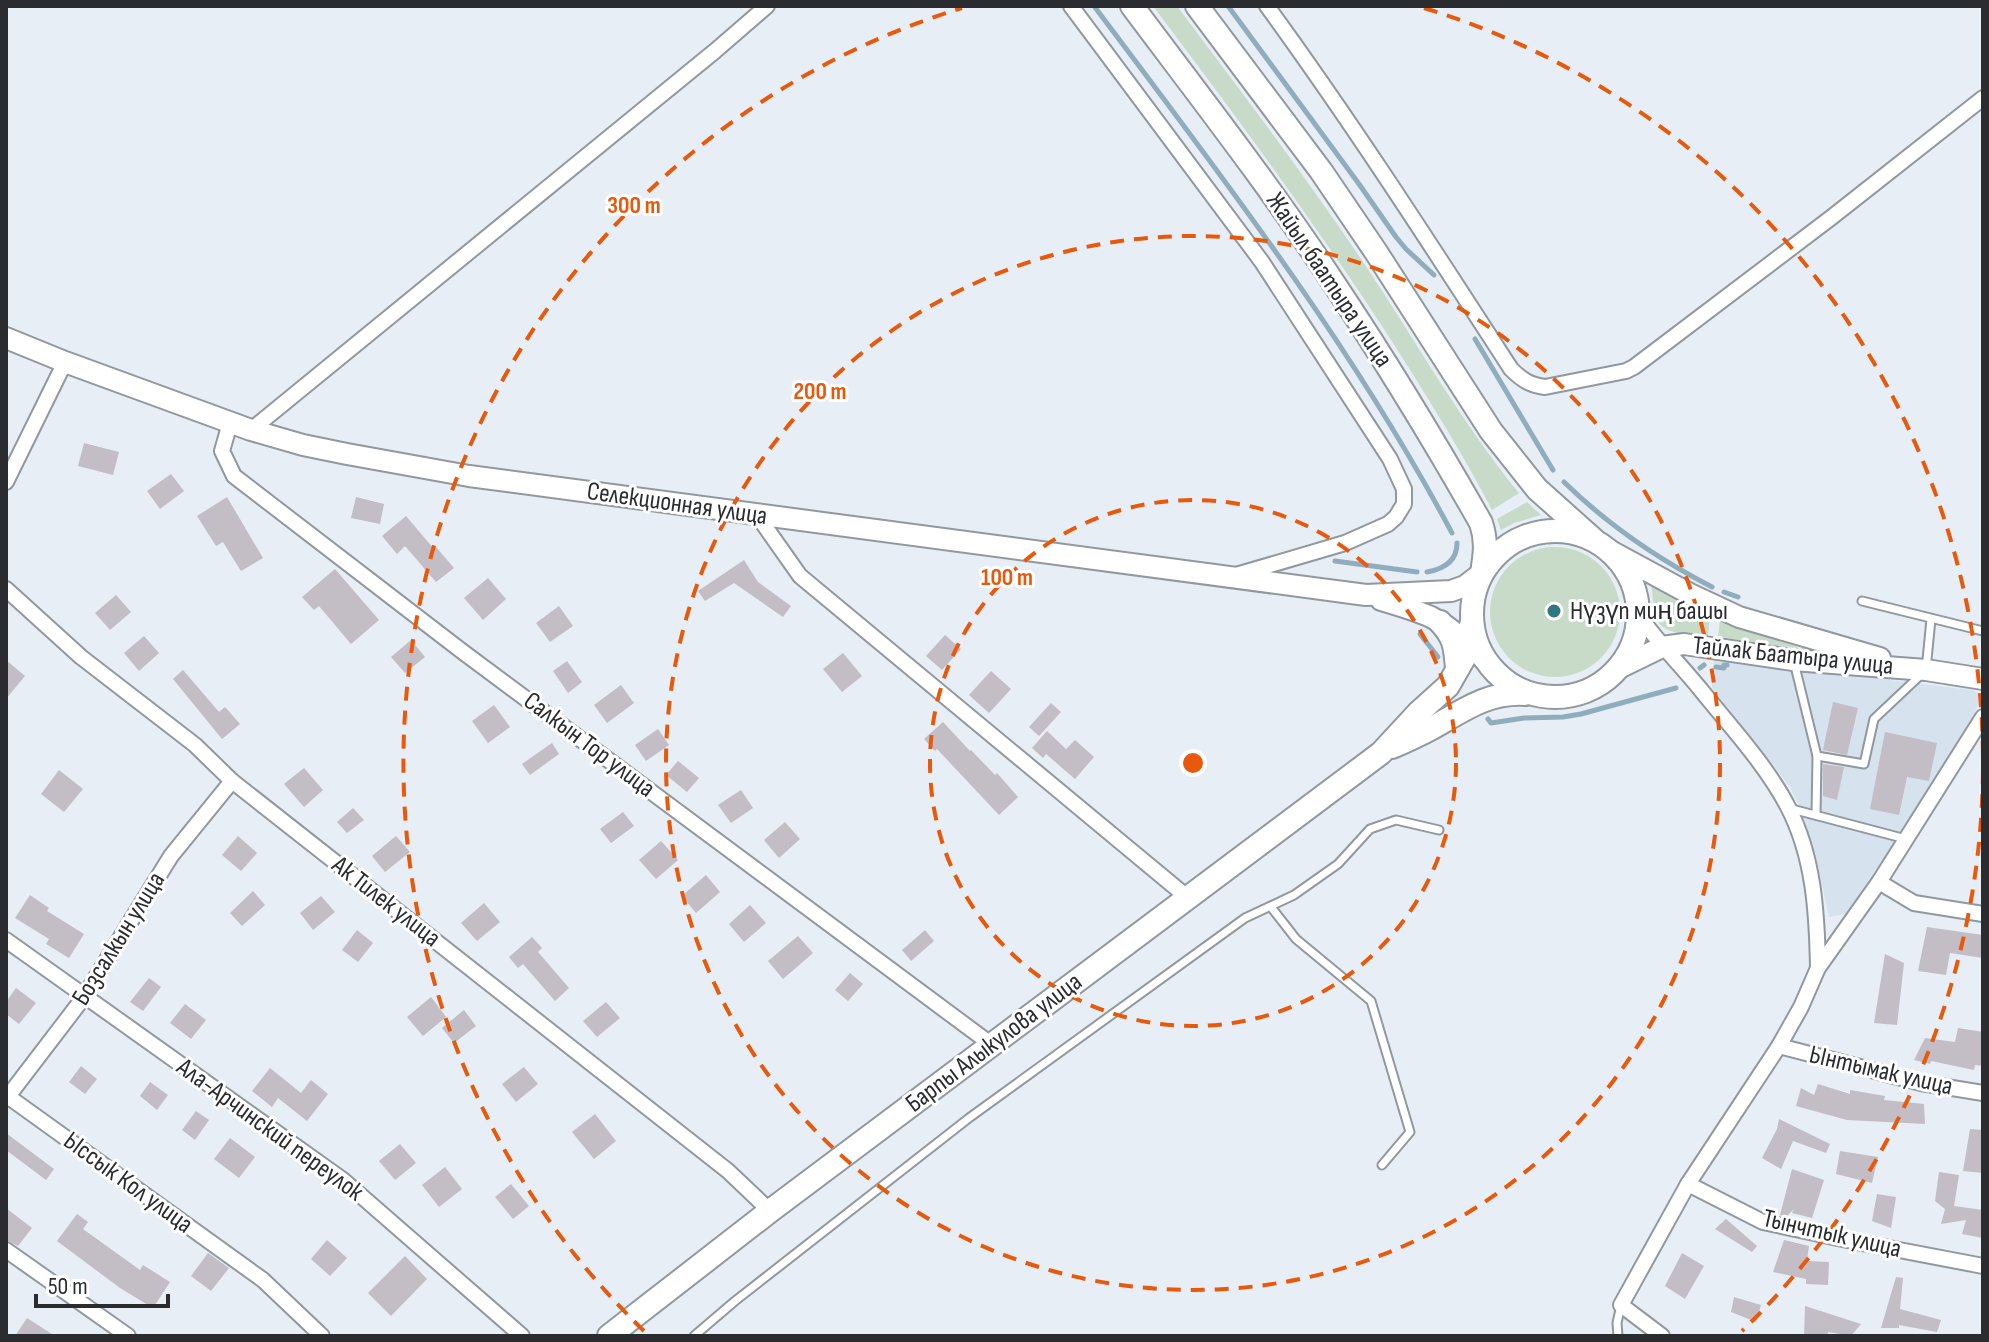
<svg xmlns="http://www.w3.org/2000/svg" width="1989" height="1342" font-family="'Sofia Sans Condensed',sans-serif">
  <rect width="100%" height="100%" fill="#e7eef5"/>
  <!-- built -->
  <polygon fill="#d6e3ef" points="1714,658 1972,690 1980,694 1979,704 1956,749 1846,914 1829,917 1817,862 1800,807 1789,786 1774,766 1712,688"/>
  <!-- green -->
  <g fill="#c8dbc9">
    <path d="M1153 6H1177C1240 90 1304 174 1363 262 1415 339 1460 421 1519 493L1492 510C1462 452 1428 398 1393 343 1318 227 1236 116 1153 6Z"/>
    <polygon points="1527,502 1541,515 1514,523 1501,530 1497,519"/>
    <circle cx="1555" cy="612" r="65"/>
    <path d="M1651 585 1692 609 1710 615 1708 636C1691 634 1662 636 1656 617 1653 607 1653 595 1651 585Z"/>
    <polygon points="1720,620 1743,630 1798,647 1797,648 1718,637"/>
  </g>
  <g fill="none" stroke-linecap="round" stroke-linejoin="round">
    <!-- stream -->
    <g stroke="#90adbe" stroke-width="5">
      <path d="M1094 6C1221 175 1352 345 1452 533"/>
      <polyline points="1228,6 1359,184 1396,237 1406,249 1434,275"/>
      <polyline points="1475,339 1553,470"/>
      <path d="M1564 482C1608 525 1658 559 1712 587"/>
      <polyline points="1335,561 1417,572"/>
      <path d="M1427 572C1444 569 1457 561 1457 543"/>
      <polyline points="1724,592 1738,597"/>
      <polyline points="1420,634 1438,657"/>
      <polyline points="1716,667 1724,668 1724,665 1727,665"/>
      <polyline points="1700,668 1704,665"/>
      <polyline points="1488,719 1491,723 1524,718 1563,717 1581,714 1676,688"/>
    </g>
  </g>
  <!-- building -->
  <g fill="#c3bdc5">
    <polygon points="84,443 119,452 113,475 78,466"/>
    <polygon points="171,474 184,491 160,509 147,491"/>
    <polygon points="227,497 263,558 241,571 223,542 216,546 197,516"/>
    <polygon points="356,497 384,504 380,524 351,518"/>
    <polygon points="406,516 434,549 436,547 454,568 436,582 405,546 397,554 382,536"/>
    <polygon points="744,560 758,582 791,606 783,617 734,583 705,601 698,591"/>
    <polygon points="335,569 379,620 351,644 319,606 314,610 302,597"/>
    <polygon points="488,578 506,599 483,620 464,598"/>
    <polygon points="116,595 131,612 110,630 95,613"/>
    <polygon points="559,606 573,626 550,642 536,623"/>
    <polygon points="945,635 961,649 942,670 926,656"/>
    <polygon points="144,636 159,653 139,671 124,653"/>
    <polygon points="411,640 425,657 405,673 391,657"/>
    <polygon points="843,653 862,676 842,692 823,669"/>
    <polygon points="6,660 25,676 6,699"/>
    <polygon points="567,661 582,682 568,693 553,671"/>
    <polygon points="183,670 219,712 225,707 240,724 222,739 173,679"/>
    <polygon points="991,671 1011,689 989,713 969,695"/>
    <polygon points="621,685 634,703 607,723 594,705"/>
    <polygon points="1833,702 1858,708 1847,755 1823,750"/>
    <polygon points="1051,703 1061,712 1039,736 1029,727"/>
    <polygon points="494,705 510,727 488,743 472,721"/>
    <polygon points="943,722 970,751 971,750 995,775 997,773 1018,797 999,815 937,749 935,751 924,739"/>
    <polygon points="658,729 669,745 646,761 635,745"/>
    <polygon points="1047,731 1066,749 1075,740 1094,757 1075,779 1046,754 1043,758 1032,748"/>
    <polygon points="1885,732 1937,743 1929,781 1907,777 1899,815 1870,809"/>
    <polygon points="552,743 559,754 530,775 522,764"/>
    <polygon points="678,761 699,778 687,792 666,775"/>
    <polygon points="1823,764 1844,767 1837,800 1823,796"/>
    <polygon points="304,768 323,790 304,807 284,784"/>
    <polygon points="59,770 83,789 64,812 41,794"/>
    <polygon points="741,790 753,808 731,823 718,805"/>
    <polygon points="353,808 364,820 347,833 337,822"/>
    <polygon points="623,812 634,826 611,843 600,829"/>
    <polygon points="785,822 800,839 779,858 764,840"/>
    <polygon points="238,836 257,853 241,871 222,855"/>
    <polygon points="396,836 410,852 385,872 372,856"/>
    <polygon points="661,841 678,860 656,879 639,860"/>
    <polygon points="706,875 720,892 696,913 682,896"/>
    <polygon points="253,891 265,905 242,926 230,913"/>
    <polygon points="30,895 49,908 47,911 84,934 69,958 46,944 49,939 15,918"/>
    <polygon points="321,896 335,912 313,930 300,913"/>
    <polygon points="484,903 500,922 477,941 461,923"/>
    <polygon points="750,905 766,923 744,942 729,924"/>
    <polygon points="1927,927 1983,935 1983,958 1950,953 1946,975 1918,971"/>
    <polygon points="357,930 373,943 358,962 342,950"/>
    <polygon points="925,930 934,941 911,961 902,950"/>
    <polygon points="798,936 813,953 783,979 768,961"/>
    <polygon points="532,937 542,948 538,952 569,988 555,1001 523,964 518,968 509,957"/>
    <polygon points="1885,954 1904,963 1897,1025 1874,1023"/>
    <polygon points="850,973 863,984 848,1001 835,990"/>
    <polygon points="149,978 161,987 143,1011 130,1002"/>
    <polygon points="16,988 36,1003 19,1024 6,1014 6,1002"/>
    <polygon points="431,997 446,1017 423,1036 407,1017"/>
    <polygon points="606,1002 620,1018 597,1037 583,1021"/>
    <polygon points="185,1004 206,1020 191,1039 170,1023"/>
    <polygon points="464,1010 476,1026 454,1043 442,1028"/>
    <polygon points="1958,1028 1983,1032 1983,1066 1975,1065 1974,1070 1931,1061 1930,1064 1914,1060 1925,1038 1955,1042"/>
    <polygon points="81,1066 97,1079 85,1094 69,1082"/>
    <polygon points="524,1067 538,1084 516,1102 502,1084"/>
    <polygon points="270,1068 301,1093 311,1080 328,1094 307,1121 278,1098 272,1107 252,1091"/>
    <polygon points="150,1082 168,1095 157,1110 140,1096"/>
    <polygon points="1818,1084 1850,1094 1850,1090 1885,1096 1884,1100 1924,1104 1925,1124 1847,1120 1796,1106 1801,1088 1814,1095"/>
    <polygon points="196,1111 209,1120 195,1140 182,1130"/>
    <polygon points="595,1114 616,1141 594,1159 572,1132"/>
    <polygon points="1779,1119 1830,1144 1826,1153 1793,1141 1781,1169 1762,1158 1777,1129"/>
    <polygon points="1970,1129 1983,1130 1983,1173 1963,1171"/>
    <polygon points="6,1133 54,1169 46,1180 6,1150"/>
    <polygon points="230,1138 255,1157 239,1178 214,1159"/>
    <polygon points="400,1144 416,1163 395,1180 379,1161"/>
    <polygon points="1840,1151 1878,1157 1872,1183 1836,1174"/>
    <polygon points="445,1167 462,1189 439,1207 422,1185"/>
    <polygon points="1792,1169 1824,1180 1812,1218 1792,1213 1794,1209 1786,1217 1780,1215"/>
    <polygon points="1939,1172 1959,1175 1954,1206 1983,1210 1983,1238 1962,1234 1966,1220 1941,1224 1945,1209 1935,1201"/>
    <polygon points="511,1184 529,1206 513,1219 495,1197"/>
    <polygon points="1877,1194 1896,1197 1891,1228 1872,1221"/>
    <polygon points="6,1208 32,1228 18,1246 6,1240"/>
    <polygon points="77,1214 88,1222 83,1229 140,1270 143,1265 170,1282 153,1308 120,1288 57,1241"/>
    <polygon points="1726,1219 1757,1246 1752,1252 1715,1229"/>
    <polygon points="327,1240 347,1258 330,1276 311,1259"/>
    <polygon points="1784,1240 1809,1246 1807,1261 1829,1262 1828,1285 1806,1284 1806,1279 1773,1272"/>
    <polygon points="208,1253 229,1268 211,1291 191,1276"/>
    <polygon points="1682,1253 1704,1266 1685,1299 1665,1286"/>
    <polygon points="405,1256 427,1279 391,1316 368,1293"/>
    <polygon points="1896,1277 1903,1278 1900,1309 1941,1320 1937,1332 1899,1325 1899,1328 1881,1328"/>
    <polygon points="1734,1297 1761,1305 1756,1322 1731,1312"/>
    <polygon points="1805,1306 1861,1324 1851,1336 1828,1332 1828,1336 1804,1336"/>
    <polygon points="27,1318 55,1336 15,1336"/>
  </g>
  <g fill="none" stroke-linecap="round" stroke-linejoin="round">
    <!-- lane casing -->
    <g stroke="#91989e" stroke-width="11">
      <g id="lane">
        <polyline points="1862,601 1983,631"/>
        <polyline points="1794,662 1817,756 1864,764 1874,719 1926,670 1931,619"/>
        <polyline points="1788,808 1906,839"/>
        <polyline points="1816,815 1817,756"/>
        <polyline points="1271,907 1296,939 1371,1001 1410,1132 1382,1165"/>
        <polyline points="694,1336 735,1301 969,1118 1245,918 1294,895 1338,864 1370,829 1396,820 1439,830"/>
        <polyline points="1618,1336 1617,1323 1621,1305"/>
      </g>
    </g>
    <!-- street casing -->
    <g stroke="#91989e" stroke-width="18">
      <g id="street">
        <polyline points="1071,6 1262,262 1390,459 1404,489 1404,504 1396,517 1388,524 1345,543 1236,575"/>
        <path d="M1267 6C1353 124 1432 247 1511 369 1522 380 1530 385 1545 387L1626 371 1634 367 1832 217 1983 98"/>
        <polyline points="230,423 222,451 234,476 463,652 992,1045"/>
        <polyline points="251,430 715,51 767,6"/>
        <polyline points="6,482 65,362"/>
        <polyline points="757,515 800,576 1187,897"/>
        <polyline points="6,589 81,657 195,745 232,781 728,1171 770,1211"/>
        <path d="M1638 614C1657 642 1680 664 1701 690 1730 726 1767 766 1788 807 1814 857 1817 913 1818 968"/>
        <polyline points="1879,882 1914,903 1983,914"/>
        <polyline points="6,940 343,1180 522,1336"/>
        <polyline points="1779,1046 1921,1083 1983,1093"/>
        <polyline points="6,1095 263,1280 322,1336"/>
        <polyline points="6,1099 84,997 171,856 232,781"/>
        <polyline points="1688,1184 1763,1222 1852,1241 1983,1266"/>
        <polyline points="6,1250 128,1336"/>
        <polyline points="1662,1336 1621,1305 1688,1184 1779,1046 1801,1007 1818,968 1879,882 1983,717"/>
      </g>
    </g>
    <!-- secondary casing -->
    <g stroke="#91989e" stroke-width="24">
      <g id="secondary">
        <polyline points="6,338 65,362 251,430 303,445 347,454 469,476 1366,595 1451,591 1465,586 1482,573"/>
        <polyline points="1607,549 1690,594 1739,617 1880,658"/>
        <path d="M1381 600C1398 605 1415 610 1431 617 1452 628 1470 645 1487 662"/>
        <polyline points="1617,669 1662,647 1684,644 1793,660 1926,670 1983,679"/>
      </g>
    </g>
    <!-- primary casing -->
    <g stroke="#91989e" stroke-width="26">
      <g id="primary">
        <path d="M1132 6C1201 98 1272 189 1335 285 1387 363 1435 442 1481 523 1487 541 1485 554 1482 573"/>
        <polyline points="1197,6 1321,171 1376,252 1491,431 1537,489 1594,540"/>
        <circle cx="1555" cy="614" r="83"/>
        <path d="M1440 622C1455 638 1455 647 1457 668"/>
        <path d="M1392 747C1406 741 1419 735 1432 728 1464 710 1487 692 1525 694"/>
        <polyline points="609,1336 770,1211 1381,753 1418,713 1448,686 1464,658 1472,621"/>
      </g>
    </g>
    <!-- lane -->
    <use href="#lane" stroke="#fff" stroke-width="7"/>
    <!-- street -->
    <use href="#street" stroke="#fff" stroke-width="14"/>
    <!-- secondary -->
    <use href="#secondary" stroke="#fff" stroke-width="20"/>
    <!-- primary -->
    <use href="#primary" stroke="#fff" stroke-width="22"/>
  </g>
  <!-- distance rings -->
  <g fill="none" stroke="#e8590c" stroke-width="4" stroke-dasharray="14 10">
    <circle cx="1193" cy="763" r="263"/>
    <circle cx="1193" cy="763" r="527"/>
    <path d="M1983 770A790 790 0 0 1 1742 1331M644 1331A790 790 0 0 1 962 8M1424 8A790 790 0 0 1 1983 756"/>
  </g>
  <!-- markers -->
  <circle fill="#2f787f" stroke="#fff" stroke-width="3" cx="1554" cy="611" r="8"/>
  <g text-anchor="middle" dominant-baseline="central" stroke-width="6" stroke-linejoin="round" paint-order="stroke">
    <!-- street labels -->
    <g font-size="26" fill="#2a2c2f" stroke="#fff">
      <text transform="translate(1329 280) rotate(56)">Жайыл баатыра улица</text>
      <text transform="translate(677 504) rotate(8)">Селекционная улица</text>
      <text transform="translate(1793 656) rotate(6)">Тайлак Баатыра улица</text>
      <text transform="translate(589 745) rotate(37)">Салкын Тор улица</text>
      <text transform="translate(386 902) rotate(38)">Ак Тилек улица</text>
      <text transform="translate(119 939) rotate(-58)">Бозсалкын улица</text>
      <text transform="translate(994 1043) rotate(-37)">Барпы Алыкулова улица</text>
      <text transform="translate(1881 1071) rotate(13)">Ынтымак улица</text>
      <text transform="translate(270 1130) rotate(36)">Ала-Арчинский переулок</text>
      <text transform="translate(128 1183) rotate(36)">Ыссык Кол улица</text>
      <text transform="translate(1832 1234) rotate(13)">Тынчтык улица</text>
    </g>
    <!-- poi labels -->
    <g font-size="26" fill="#2a2c2f" stroke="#fff" text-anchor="start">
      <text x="1570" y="611">Нүзүп миң башы</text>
    </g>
  </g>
  <circle cx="1193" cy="763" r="12" fill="#e8590c" stroke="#fff" stroke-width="4"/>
  <g font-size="24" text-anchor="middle" font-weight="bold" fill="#e8590c" stroke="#fff" stroke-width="6" stroke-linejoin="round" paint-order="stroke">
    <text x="634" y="213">300 m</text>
    <text x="820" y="399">200 m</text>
    <text x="1007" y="585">100 m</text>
  </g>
  <!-- border -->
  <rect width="1989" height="1342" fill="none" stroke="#2a2c2f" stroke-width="16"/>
  <!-- scale -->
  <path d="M36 1294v12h132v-12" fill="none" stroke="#2a2c2f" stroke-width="4"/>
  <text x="48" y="1294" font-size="24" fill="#2a2c2f" stroke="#ffffff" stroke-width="6" paint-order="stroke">50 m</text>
</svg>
